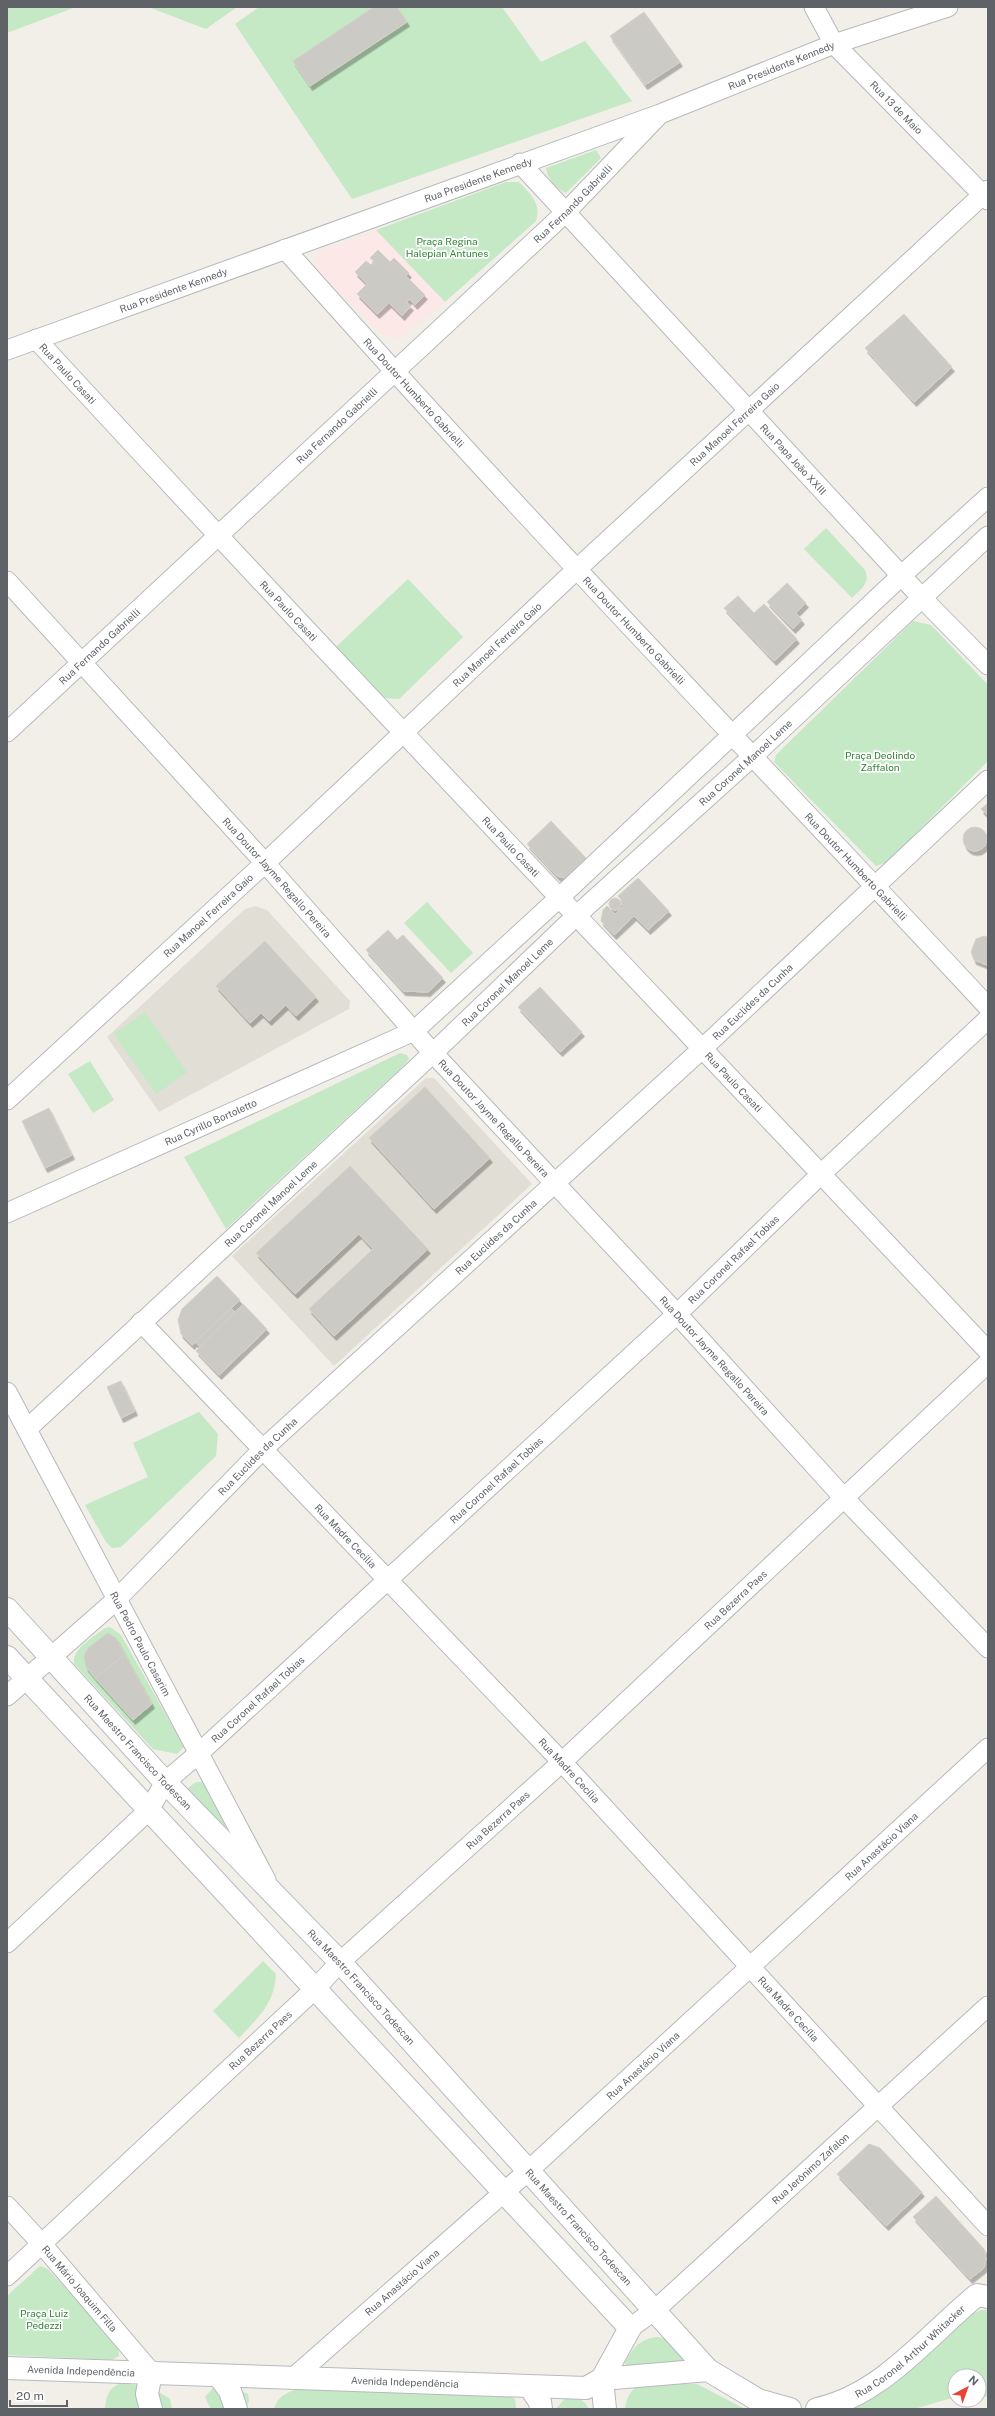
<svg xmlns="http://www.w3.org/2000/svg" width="995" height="2416" font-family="'Public Sans',sans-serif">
  <defs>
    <filter id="shadow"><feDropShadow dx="2.5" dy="4.5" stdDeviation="0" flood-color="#0004"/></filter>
  </defs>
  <rect width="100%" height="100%" fill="#f1efe8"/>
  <!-- education -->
  <g fill="#e1ded6">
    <polygon points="255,906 267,910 350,1001 349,1009 159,1112 107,1037 245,909"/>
    <polygon points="426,1078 434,1078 532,1184 334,1366 232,1256"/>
  </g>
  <!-- medical -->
  <polygon fill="#fce8e6" points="376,230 445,302 400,338 388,337 379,332 317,272 316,257 319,252"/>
  <!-- green -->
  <g fill="#c5e8c5">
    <polygon points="7,7 76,7 7,33"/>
    <polygon points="148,7 237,7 206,29"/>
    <polygon points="259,7 502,7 541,62 585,41 632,101 352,199 235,24"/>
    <path d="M596 150 601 158 566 193C556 189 547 178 546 168Z"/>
    <path d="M506 182H519C530 194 542 203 536 221L445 302 376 230Z"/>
    <path d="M826 528 865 570C871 583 860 590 852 598L804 549Z"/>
    <polygon points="408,579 463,637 399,699 384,698 336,647"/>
    <polygon points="913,621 931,625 988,685 988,761 887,862 876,866 774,762 776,755"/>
    <polygon points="427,902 473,953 451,973 404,923"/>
    <polygon points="145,1012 187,1072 156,1094 114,1034"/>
    <polygon points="400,1053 407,1055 409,1059 403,1066 226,1229 184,1157"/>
    <polygon points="90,1061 114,1100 93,1113 68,1074"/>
    <polygon points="199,1412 218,1434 216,1456 121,1547 112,1548 106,1542 85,1505 148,1477 133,1443"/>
    <path d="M110 1627 121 1635 184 1747 177 1754 153 1749 74 1664C72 1648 94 1637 105 1628Z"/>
    <polygon points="196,1782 202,1782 227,1826 223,1829 189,1793 188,1788"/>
    <path d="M263 1961 276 1974C274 2005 259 2016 239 2038L213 2011Z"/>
    <polygon points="40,2266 48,2269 118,2346 119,2356 111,2360 7,2355 7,2296"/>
    <path d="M981 2310H988V2397L979 2396V2376H955V2397L914 2409H852C900 2386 934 2329 981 2310Z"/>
    <path d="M658 2337 666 2339 688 2361 627 2366 625 2363C632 2348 641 2338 658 2337Z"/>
    <path d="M642 2382 697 2384 745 2409H625C626 2396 632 2389 642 2382Z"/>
    <path d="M121 2383 153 2388 170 2399 172 2409H105C106 2397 108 2388 121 2383Z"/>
    <path d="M302 2387 510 2396 515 2399 516 2409H274C278 2395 289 2392 302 2387Z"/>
    <polygon points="213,2388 235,2388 248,2394 249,2401 246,2409 211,2409 205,2397"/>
    <path d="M566 2397C577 2397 583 2398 589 2409H556Z"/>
  </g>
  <!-- building -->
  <g fill="#cccac5" stroke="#d6d1c6" filter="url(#shadow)">
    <polygon points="374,7 397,7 407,22 310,86 293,61"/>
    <polygon points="644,12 680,62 645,85 610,36"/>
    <polygon points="378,250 390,262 394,258 409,273 406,276 425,295 415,305 410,299 406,302 411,306 402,316 389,303 377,314 357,294 367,284 355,272 366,261 371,265 374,261 370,258"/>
    <polygon points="904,314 952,367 914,402 865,348"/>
    <polygon points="787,583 806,603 796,613 802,620 793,629 767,602"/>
    <polygon points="738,596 754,613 764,604 797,639 774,661 724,608"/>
    <polygon points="988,803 988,816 981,809"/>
    <polygon points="551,821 586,858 565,878 557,876 527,844"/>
    <circle cx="975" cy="839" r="12"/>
    <polygon points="638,878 669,911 648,930 634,916 614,935 601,921 603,910 607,906 615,914 625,904 618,896"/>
    <circle cx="615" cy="904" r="6"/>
    <polygon points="388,930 397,940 403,935 443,978 428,992 403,991 366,950"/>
    <polygon points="984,936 988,937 987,965 974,960 971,952 976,939"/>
    <polygon points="265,941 316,997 296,1016 286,1005 269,1021 261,1013 250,1023 216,986"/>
    <polygon points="540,987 582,1032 560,1052 518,1007"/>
    <polygon points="425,1087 490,1158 434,1209 369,1138"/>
    <polygon points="49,1108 72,1155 45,1168 22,1121"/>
    <polygon points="350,1166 428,1249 334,1336 309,1309 373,1249 359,1234 295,1294 256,1253"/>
    <polygon points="217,1276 240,1300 192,1345 181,1334 178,1320 182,1309"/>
    <polygon points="243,1304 267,1329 219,1375 196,1351"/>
    <polygon points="231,1308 235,1312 200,1347 195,1342"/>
    <polygon points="121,1381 135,1411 121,1418 107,1387"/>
    <polygon points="108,1633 116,1638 125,1655 95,1678 86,1667 84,1656 88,1648"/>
    <polygon points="125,1655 152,1704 133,1720 95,1678"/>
    <polygon points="869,2144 880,2148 922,2192 886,2226 837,2174"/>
    <polygon points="936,2196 984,2249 986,2259 984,2268 970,2279 913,2217"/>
  </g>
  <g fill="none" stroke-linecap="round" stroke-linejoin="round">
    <!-- street casing -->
    <g stroke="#b5b8bc" stroke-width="21">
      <g id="street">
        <path id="s1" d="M814 7 834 44 988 200"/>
        <path id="s2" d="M520 163 921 597 988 665"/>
        <path id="s3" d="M285 249C513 507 753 755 988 1007"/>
        <path id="s4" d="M36 339C350 680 671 1014 988 1351"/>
        <path id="s5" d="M7 350 660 114 834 44 948 7"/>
        <path id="s6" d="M7 581 265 863 433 1053 677 1314 844 1498 988 1648"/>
        <path id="s7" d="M7 732 565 213 657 117"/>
        <path id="s8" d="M7 1100 265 863 577 569 988 190"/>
        <path id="s9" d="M7 1213 414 1031 560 897 902 575 988 497"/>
        <path id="s10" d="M141 1322 562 1762 988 2226"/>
        <path id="s11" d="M7 1392 266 1880"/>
        <path id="s12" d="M27 1429 433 1053 577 915 752 757 988 536"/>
        <path id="s13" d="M7 1696 116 1600 263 1449 703 1048 988 780"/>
        <path id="s14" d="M7 1943 149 1810 165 1782 198 1754 677 1314 821 1174 988 1019"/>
        <path id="s15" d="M7 2206 41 2243 151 2372"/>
        <path id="s16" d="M7 2276 316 1988 340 1962 562 1762 988 1363"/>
        <path id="s17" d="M630 2328 655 2310 988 2006"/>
        <path id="s18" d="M293 2378 528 2171 988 1748"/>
      </g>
    </g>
    <!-- secondary casing -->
    <g stroke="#b6babf" stroke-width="24">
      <g id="secondary">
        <path id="s19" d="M7 1609 165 1782 340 1962 708 2370"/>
        <polyline points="7,1657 630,2328 602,2379"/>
        <path id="s20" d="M7 2368 586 2388 602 2379 708 2370 758 2400 790 2409"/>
        <polyline points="219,2376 230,2391 236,2409"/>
        <polyline points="602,2379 605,2409"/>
        <polyline points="530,2387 540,2402 541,2409"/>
        <polyline points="151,2409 147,2394 151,2372"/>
        <path id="s21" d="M817 2409C882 2395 927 2336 977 2295L988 2297"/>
      </g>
    </g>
    <!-- street -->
    <use href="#street" stroke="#fff" stroke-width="19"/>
    <!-- secondary -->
    <use href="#secondary" stroke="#fff" stroke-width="22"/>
  </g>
  <g text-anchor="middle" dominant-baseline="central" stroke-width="3.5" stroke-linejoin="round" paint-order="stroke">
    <!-- street labels -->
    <g font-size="10" fill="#5f6368" stroke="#fff">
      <text stroke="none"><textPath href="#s5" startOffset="825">Rua Presidente Kennedy</textPath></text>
      <text stroke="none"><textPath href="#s1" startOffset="131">Rua 13 de Maio</textPath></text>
      <text stroke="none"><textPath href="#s5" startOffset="501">Rua Presidente Kennedy</textPath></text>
      <text stroke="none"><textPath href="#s7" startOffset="774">Rua Fernando Gabrielli</textPath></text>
      <text stroke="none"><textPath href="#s5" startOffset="177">Rua Presidente Kennedy</textPath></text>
      <text stroke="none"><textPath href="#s4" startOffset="47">Rua Paulo Casati</textPath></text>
      <text stroke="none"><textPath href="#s3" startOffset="193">Rua Doutor Humberto Gabrielli</textPath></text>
      <text stroke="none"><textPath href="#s8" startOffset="993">Rua Manoel Ferreira Gaio</textPath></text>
      <text stroke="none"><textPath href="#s7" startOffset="450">Rua Fernando Gabrielli</textPath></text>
      <text stroke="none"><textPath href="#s2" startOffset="403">Rua Papa João XXIII</textPath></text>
      <text stroke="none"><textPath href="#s4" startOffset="371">Rua Paulo Casati</textPath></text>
      <text stroke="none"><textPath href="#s3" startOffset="517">Rua Doutor Humberto Gabrielli</textPath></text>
      <text stroke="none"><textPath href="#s8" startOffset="669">Rua Manoel Ferreira Gaio</textPath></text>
      <text stroke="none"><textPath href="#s7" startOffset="126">Rua Fernando Gabrielli</textPath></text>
      <text stroke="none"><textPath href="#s12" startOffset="980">Rua Coronel Manoel Leme</textPath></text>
      <text stroke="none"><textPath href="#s4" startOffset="695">Rua Paulo Casati</textPath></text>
      <text stroke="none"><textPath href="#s3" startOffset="841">Rua Doutor Humberto Gabrielli</textPath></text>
      <text stroke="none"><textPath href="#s6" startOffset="401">Rua Doutor Jayme Regallo Pereira</textPath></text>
      <text stroke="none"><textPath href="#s8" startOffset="273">Rua Manoel Ferreira Gaio</textPath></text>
      <text stroke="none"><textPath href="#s12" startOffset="656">Rua Coronel Manoel Leme</textPath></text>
      <text stroke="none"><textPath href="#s13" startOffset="1019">Rua Euclides da Cunha</textPath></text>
      <text stroke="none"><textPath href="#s4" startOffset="1019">Rua Paulo Casati</textPath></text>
      <text stroke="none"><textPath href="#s6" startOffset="725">Rua Doutor Jayme Regallo Pereira</textPath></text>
      <text stroke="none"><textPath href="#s9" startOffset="223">Rua Cyrillo Bortoletto</textPath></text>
      <text stroke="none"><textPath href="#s12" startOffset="332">Rua Coronel Manoel Leme</textPath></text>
      <text stroke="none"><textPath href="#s13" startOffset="671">Rua Euclides da Cunha</textPath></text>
      <text stroke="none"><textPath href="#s14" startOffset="999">Rua Coronel Rafael Tobias</textPath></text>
      <text stroke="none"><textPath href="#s6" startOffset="1049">Rua Doutor Jayme Regallo Pereira</textPath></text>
      <text stroke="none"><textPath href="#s13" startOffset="347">Rua Euclides da Cunha</textPath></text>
      <text stroke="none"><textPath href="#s14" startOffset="675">Rua Coronel Rafael Tobias</textPath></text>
      <text stroke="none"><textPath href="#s10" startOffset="296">Rua Madre Cecília</textPath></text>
      <text stroke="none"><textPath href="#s16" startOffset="994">Rua Bezerra Paes</textPath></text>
      <text stroke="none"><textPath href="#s11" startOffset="285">Rua Pedro Paulo Casarim</textPath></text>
      <text stroke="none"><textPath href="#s14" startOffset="351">Rua Coronel Rafael Tobias</textPath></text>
      <text stroke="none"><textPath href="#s19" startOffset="194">Rua Maestro Francisco Todescan</textPath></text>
      <text stroke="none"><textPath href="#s10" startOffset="620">Rua Madre Cecília</textPath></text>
      <text stroke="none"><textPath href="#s16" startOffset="670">Rua Bezerra Paes</textPath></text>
      <text stroke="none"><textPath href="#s18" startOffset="793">Rua Anastácio Viana</textPath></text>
      <text stroke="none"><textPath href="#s19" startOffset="518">Rua Maestro Francisco Todescan</textPath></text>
      <text stroke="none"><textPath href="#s10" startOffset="944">Rua Madre Cecília</textPath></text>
      <text stroke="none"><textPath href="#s16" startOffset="346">Rua Bezerra Paes</textPath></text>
      <text stroke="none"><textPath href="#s18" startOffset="469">Rua Anastácio Viana</textPath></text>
      <text stroke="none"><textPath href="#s17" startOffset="241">Rua Jerônimo Zafalon</textPath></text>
      <text stroke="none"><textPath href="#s19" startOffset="842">Rua Maestro Francisco Todescan</textPath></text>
      <text stroke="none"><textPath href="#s18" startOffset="145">Rua Anastácio Viana</textPath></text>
      <text stroke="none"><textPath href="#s15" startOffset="110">Rua Mário Joaquim Filla</textPath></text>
      <text stroke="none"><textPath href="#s21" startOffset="111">Rua Coronel Arthur Whitacker</textPath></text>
      <text stroke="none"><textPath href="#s20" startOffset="74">Avenida Independência</textPath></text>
      <text stroke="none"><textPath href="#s20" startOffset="398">Avenida Independência</textPath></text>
    </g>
    <!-- park labels -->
    <g font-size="10" fill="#348238" stroke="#fff">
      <text x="447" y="241">Praça Regina<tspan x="447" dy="12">Halepian Antunes</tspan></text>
      <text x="880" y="755">Praça Deolindo<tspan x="880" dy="12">Zaffalon</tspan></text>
      <text x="44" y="2313">Praça Luiz<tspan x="44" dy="12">Pedezzi</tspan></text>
    </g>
  </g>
  <!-- border -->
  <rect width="995" height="2416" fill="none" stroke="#5f6368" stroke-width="16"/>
  <!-- north arrow -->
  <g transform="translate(967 2388) rotate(41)"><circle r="19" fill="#ffffff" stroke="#bfc1c3"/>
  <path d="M0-3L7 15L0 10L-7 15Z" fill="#ea4335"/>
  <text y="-6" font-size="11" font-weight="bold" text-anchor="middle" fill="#5f6368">N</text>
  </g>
  <!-- scale -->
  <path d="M10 2400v6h57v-6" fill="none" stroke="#5f6368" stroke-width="2"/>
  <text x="16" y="2400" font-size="12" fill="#5f6368" stroke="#ffffff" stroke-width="3" paint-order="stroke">20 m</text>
</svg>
